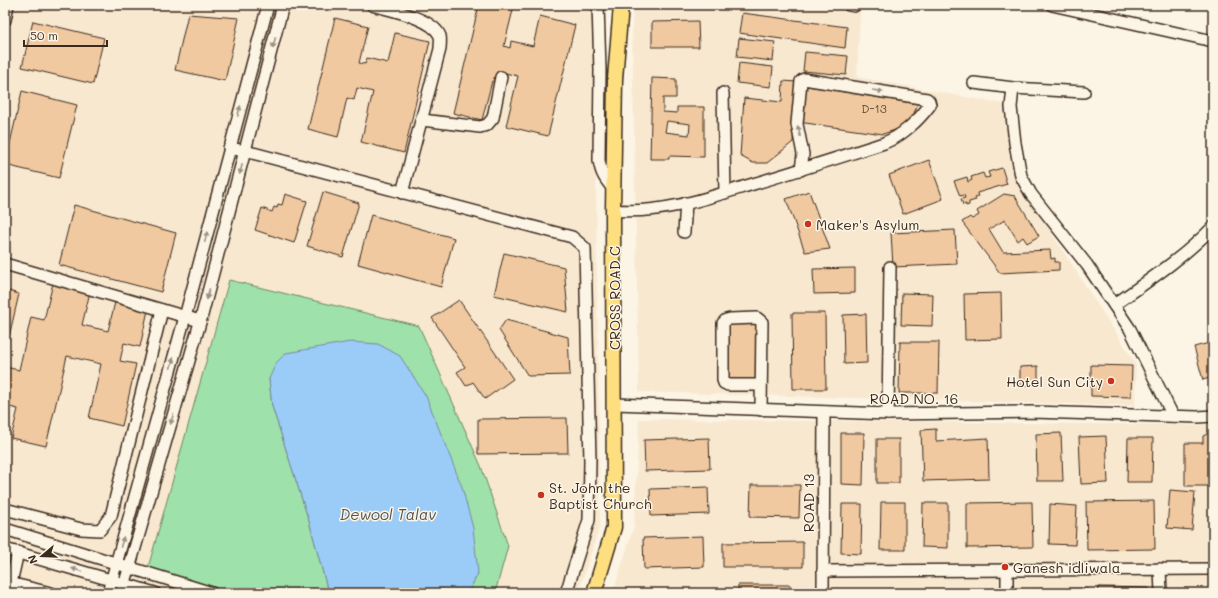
<svg xmlns="http://www.w3.org/2000/svg" width="1218" height="598" font-family="Mali,sans-serif">
  <rect width="100%" height="100%" fill="#fcf5e5"/>
  <filter id="ink" filterUnits="userSpaceOnUse"><feTurbulence type="fractalNoise" baseFrequency=".025" numOctaves="2"/><feDisplacementMap in="SourceGraphic" scale="8" xChannelSelector="R" yChannelSelector="G"/><feConvolveMatrix kernelMatrix="1 2 1 2 8 2 1 2 1" color-interpolation-filters="sRGB"/></filter>
  <g filter="url(#ink)">
    <!-- built -->
    <g fill="#f8e8d0">
      <polygon points="5,5 594,5 600,526 578,593 5,593"/>
      <polygon points="633,5 825,5 860,12 857,77 1004,104 1023,189 1136,364 1135,406 639,392 632,25"/>
      <polygon points="639,419 1213,425 1213,593 613,593 634,526"/>
    </g>
    <!-- green -->
    <polygon fill="#9fe1ab" stroke="#6d8664" points="229,280 419,326 481,466 508,546 495,593 468,593 478,573 269,379 272,406 309,521 326,584 332,593 203,593 146,575"/>
    <!-- water -->
    <polygon fill="#9bccf7" stroke="#758ba0" points="350,342 378,344 400,356 426,396 462,487 473,528 478,573 468,593 332,593 326,584 309,521 272,406 269,379 276,363 286,353"/>
    <!-- building -->
    <g fill="#f0c9a0" stroke="#3b2a1e" fill-rule="evenodd">
      <polygon points="479,5 494,5 513,10 504,46 510,48 511,41 533,46 540,16 575,25 548,136 506,126 518,76 501,72 499,83 492,81 482,120 453,113"/>
      <polygon points="742,13 847,27 845,48 739,33"/>
      <polygon points="188,14 239,18 225,81 175,70"/>
      <polygon points="335,18 368,26 359,63 365,64 367,58 388,63 395,33 430,41 404,153 361,142 373,92 357,88 354,100 347,98 338,137 308,129"/>
      <polygon points="33,21 104,38 93,84 22,67"/>
      <polygon points="698,21 699,47 652,47 652,22"/>
      <polygon points="739,38 775,42 773,61 737,57"/>
      <polygon points="805,52 848,56 846,75 803,71"/>
      <polygon points="739,63 773,67 771,87 737,83"/>
      <path d="M652 78 676 79V98H663V112L677 113V107H704V157L669 156V159H650ZM667 121 690 124 689 135 665 132Z"/>
      <polygon points="783,81 797,82 793,142 767,163 753,163 740,156 744,98 782,102"/>
      <polygon points="802,85 918,104 914,113 917,115 908,123 898,129 883,134 798,122"/>
      <polygon points="22,91 77,105 59,178 5,165"/>
      <polygon points="929,160 943,199 903,214 889,175"/>
      <polygon points="1002,168 1007,184 977,193 978,197 975,198 976,200 969,202 969,205 966,206 966,204 963,205 961,199 965,198 964,195 960,196 954,181 967,177 968,182 972,180 971,177 983,173 985,178 990,177 988,172"/>
      <polygon points="809,191 830,249 805,252 786,199"/>
      <polygon points="323,192 359,203 343,257 307,246"/>
      <polygon points="285,194 307,201 294,243 255,230 262,208 272,212 274,207 277,208 278,204 282,205"/>
      <polygon points="1004,194 1015,196 1039,236 1027,243 1023,237 1018,241 1005,220 989,229 1003,252 1050,250 1051,259 1055,258 1055,262 1059,262 1059,270 1000,273 962,222 970,217 972,219 979,215 977,211"/>
      <polygon points="74,205 176,233 161,292 59,265"/>
      <polygon points="371,215 454,238 441,287 358,264"/>
      <polygon points="955,230 957,264 893,267 891,233"/>
      <polygon points="504,253 564,267 568,312 494,295"/>
      <polygon points="855,268 855,293 814,294 813,269"/>
      <polygon points="53,283 90,292 82,325 108,331 115,302 148,310 140,347 124,343 120,361 136,364 122,426 89,418 101,364 67,356 46,446 11,438 18,409 5,406 5,367 19,370 31,317 44,320"/>
      <polygon points="5,290 19,294 5,354"/>
      <polygon points="902,293 933,294 932,326 901,325"/>
      <polygon points="1001,293 1002,339 965,340 964,294"/>
      <polygon points="459,300 513,379 485,399 473,382 466,386 457,372 465,367 432,318"/>
      <polygon points="792,313 825,313 826,389 793,389"/>
      <polygon points="866,314 867,363 844,364 843,315"/>
      <polygon points="506,320 568,337 570,375 528,376 499,330"/>
      <rect x="728" y="322" width="30" height="61"/>
      <polygon points="900,342 939,342 938,393 899,393"/>
      <polygon points="1213,342 1213,377 1203,380 1194,347"/>
      <polygon points="1091,365 1132,366 1131,397 1091,396"/>
      <polygon points="1038,366 1038,385 1020,385 1020,367"/>
      <polygon points="567,418 568,453 478,454 478,419"/>
      <polygon points="936,429 936,441 988,438 989,479 923,481 921,430"/>
      <polygon points="1213,431 1213,482 1211,482 1211,486 1185,486 1185,443 1203,443 1203,436"/>
      <polygon points="841,433 864,433 863,485 841,484"/>
      <polygon points="1061,433 1063,481 1037,481 1036,434"/>
      <polygon points="1106,436 1108,483 1081,484 1079,437"/>
      <polygon points="709,438 710,469 645,471 644,440"/>
      <polygon points="1128,438 1153,438 1152,482 1127,482"/>
      <rect x="877" y="439" width="22" height="44"/>
      <polygon points="751,485 800,485 799,518 750,517"/>
      <polygon points="708,487 709,514 651,516 650,489"/>
      <polygon points="1170,490 1195,492 1192,530 1167,528"/>
      <rect x="1211" y="499" width="2" height="47"/>
      <polygon points="1154,501 1155,549 1087,550 1086,502"/>
      <polygon points="881,502 905,502 905,550 880,550"/>
      <polygon points="1032,502 1033,547 967,548 967,503"/>
      <polygon points="923,503 948,503 948,548 922,547"/>
      <polygon points="842,504 862,504 861,554 841,553"/>
      <polygon points="1050,504 1077,506 1075,545 1049,544"/>
      <polygon points="703,536 704,567 644,569 643,538"/>
      <polygon points="803,542 803,567 723,567 723,543"/>
      <polygon points="738,585 790,585 791,593 738,593"/>
      <polygon points="1099,587 1149,588 1149,593 1098,593"/>
      <rect x="1040" y="589" width="48" height="4"/>
      <polygon points="715,590 715,593 654,592"/>
      <polygon points="994,590 995,593 946,593 946,591"/>
      <rect x="1190" y="592" width="23" height="1"/>
    </g>
    <g fill="none" stroke-linecap="round" stroke-linejoin="round">
      <!-- minor casing -->
      <g stroke="#3b2a1e" stroke-width="14">
        <g id="minor">
          <path d="M372 5C389 10 433 18 440 36 441 40 440 45 440 49L402 193"/>
          <path d="M598 5 600 70 599 160C601 174 605 179 614 190"/>
          <polyline points="849,5 854,6"/>
          <polyline points="1052,5 1213,41"/>
          <polyline points="5,20 8,5"/>
          <polyline points="974,83 1013,88 1084,92"/>
          <polyline points="1013,88 1011,107 1015,143 1021,176 1031,194 1087,265 1130,329 1173,416"/>
          <polyline points="723,93 725,193"/>
          <polyline points="422,120 480,127 487,125 493,118 501,77"/>
          <polyline points="229,148 245,151 572,237 585,248 590,461 589,520 566,593"/>
          <path d="M613 210C660 215 708 198 753 184 797 171 840 157 884 143 902 136 919 120 930 105L929 101 927 99 804 79 801 81 797 124 803 154 801 170"/>
          <polyline points="684,232 686,203"/>
          <polyline points="5,264 200,321"/>
          <path d="M1114 305C1148 281 1184 257 1213 227"/>
          <polyline points="761,385 728,385 724,383 723,380 723,323 726,320 730,319 757,318 762,322 761,410"/>
          <polyline points="615,404 888,414 1032,412 1198,417 1213,416"/>
          <polyline points="888,414 890,267"/>
          <polyline points="5,509 81,529 100,530 111,516 162,310"/>
          <polyline points="5,529 212,593"/>
          <polyline points="5,549 155,593"/>
          <polyline points="1160,569 1161,593"/>
          <polyline points="1007,570 1007,593"/>
          <polyline points="823,571 1213,569"/>
          <polyline points="5,582 51,593"/>
          <polyline points="11,583 18,552"/>
          <polyline points="108,593 185,317 268,5"/>
          <polyline points="122,593 201,319 283,5"/>
          <polyline points="823,593 824,412"/>
        </g>
      </g>
      <!-- major casing -->
      <g stroke="#3b2a1e" stroke-width="17">
        <polyline id="major" points="594,593 614,527 613,210 615,79 621,5"/>
      </g>
      <!-- minor -->
      <use href="#minor" stroke="#fcf5e5" stroke-width="11"/>
      <!-- major -->
      <use href="#major" stroke="#fedf80" stroke-width="14"/>
    </g>
    <!-- one-way arrows -->
    <defs><path id="oneway-solid" d="M-6-.8H1V-3.2L6.5 0L1 3.2V.8H-6Z"/></defs>
    <g fill="#9c9082">
      <use href="#oneway-solid" transform="translate(274 43) rotate(105)"/>
      <use href="#oneway-solid" transform="translate(878 91) rotate(9)"/>
      <use href="#oneway-solid" transform="translate(239 111) rotate(-75)"/>
      <use href="#oneway-solid" transform="translate(799 131) rotate(-103)"/>
      <use href="#oneway-solid" transform="translate(241 169) rotate(105)"/>
      <use href="#oneway-solid" transform="translate(206 237) rotate(-76)"/>
      <use href="#oneway-solid" transform="translate(208 294) rotate(105)"/>
      <use href="#oneway-solid" transform="translate(172 363) rotate(-74)"/>
      <use href="#oneway-solid" transform="translate(172 419) rotate(106)"/>
      <use href="#oneway-solid" transform="translate(122 542) rotate(-74)"/>
      <use href="#oneway-solid" transform="translate(77 570) rotate(-163)"/>
    </g>
  </g>
  <!-- markers -->
  <g fill="#c8321e" stroke="#fcf5e5" stroke-width="1.5">
    <circle cx="808" cy="224" r="4"/>
    <circle cx="1111" cy="381" r="4"/>
    <circle cx="541" cy="495" r="4"/>
    <circle cx="1005" cy="567" r="4"/>
  </g>
  <g text-anchor="middle" dominant-baseline="central" stroke-width="3" stroke-linejoin="round" paint-order="stroke">
    <!-- number labels -->
    <g font-size="12" fill="#68523e">
      <text x="874" y="108">D-13</text>
    </g>
    <!-- poi labels -->
    <g font-size="14" fill="#3b2a1e" stroke="#fcf5e5" text-anchor="start">
      <text x="816" y="224">Maker's Asylum</text>
      <text x="1103" y="381" text-anchor="end">Hotel Sun City</text>
      <text x="549" y="487">St. John the<tspan x="549" dy="16">Baptist Church</tspan></text>
      <text x="1013" y="567">Ganesh idliwala</text>
    </g>
    <!-- street labels -->
    <g font-size="14" fill="#3b2a1e" stroke="#fcf5e5">
      <text transform="translate(614 298) rotate(-90)">CROSS ROAD C</text>
      <text x="914" y="398">ROAD NO. 16</text>
      <text transform="translate(808 503) rotate(-90)">ROAD 13</text>
    </g>
    <!-- water labels -->
    <g font-size="15" font-style="italic" fill="#535254" stroke="#fcf5e5">
      <text x="388" y="514">Dewool Talav</text>
    </g>
  </g>
  <!-- margin -->
  <rect width="1218" height="598" fill="none" stroke="#fcf5e5" stroke-width="20"/>
  <rect x="10" y="10" width="1198" height="578" fill="none" stroke="#3b2a1e" stroke-width="1.5" filter="url(#ink)"/>
  <!-- north arrow -->
  <g transform="translate(42 556) rotate(251)" stroke="#fcf5e5" stroke-width="3" paint-order="stroke">
  <path d="M0-3L7 15L0 10L-7 15Z" fill="#3b2a1e"/>
  <text y="-6" font-size="11" font-weight="bold" text-anchor="middle" fill="#3b2a1e">N</text>
  </g>
  <!-- scale -->
  <path d="M24 40v6h83v-6" fill="none" stroke="#3b2a1e" stroke-width="2"/>
  <text x="30" y="40" font-size="12" fill="#3b2a1e" stroke="#fcf5e5" stroke-width="3" paint-order="stroke">50 m</text>
</svg>
